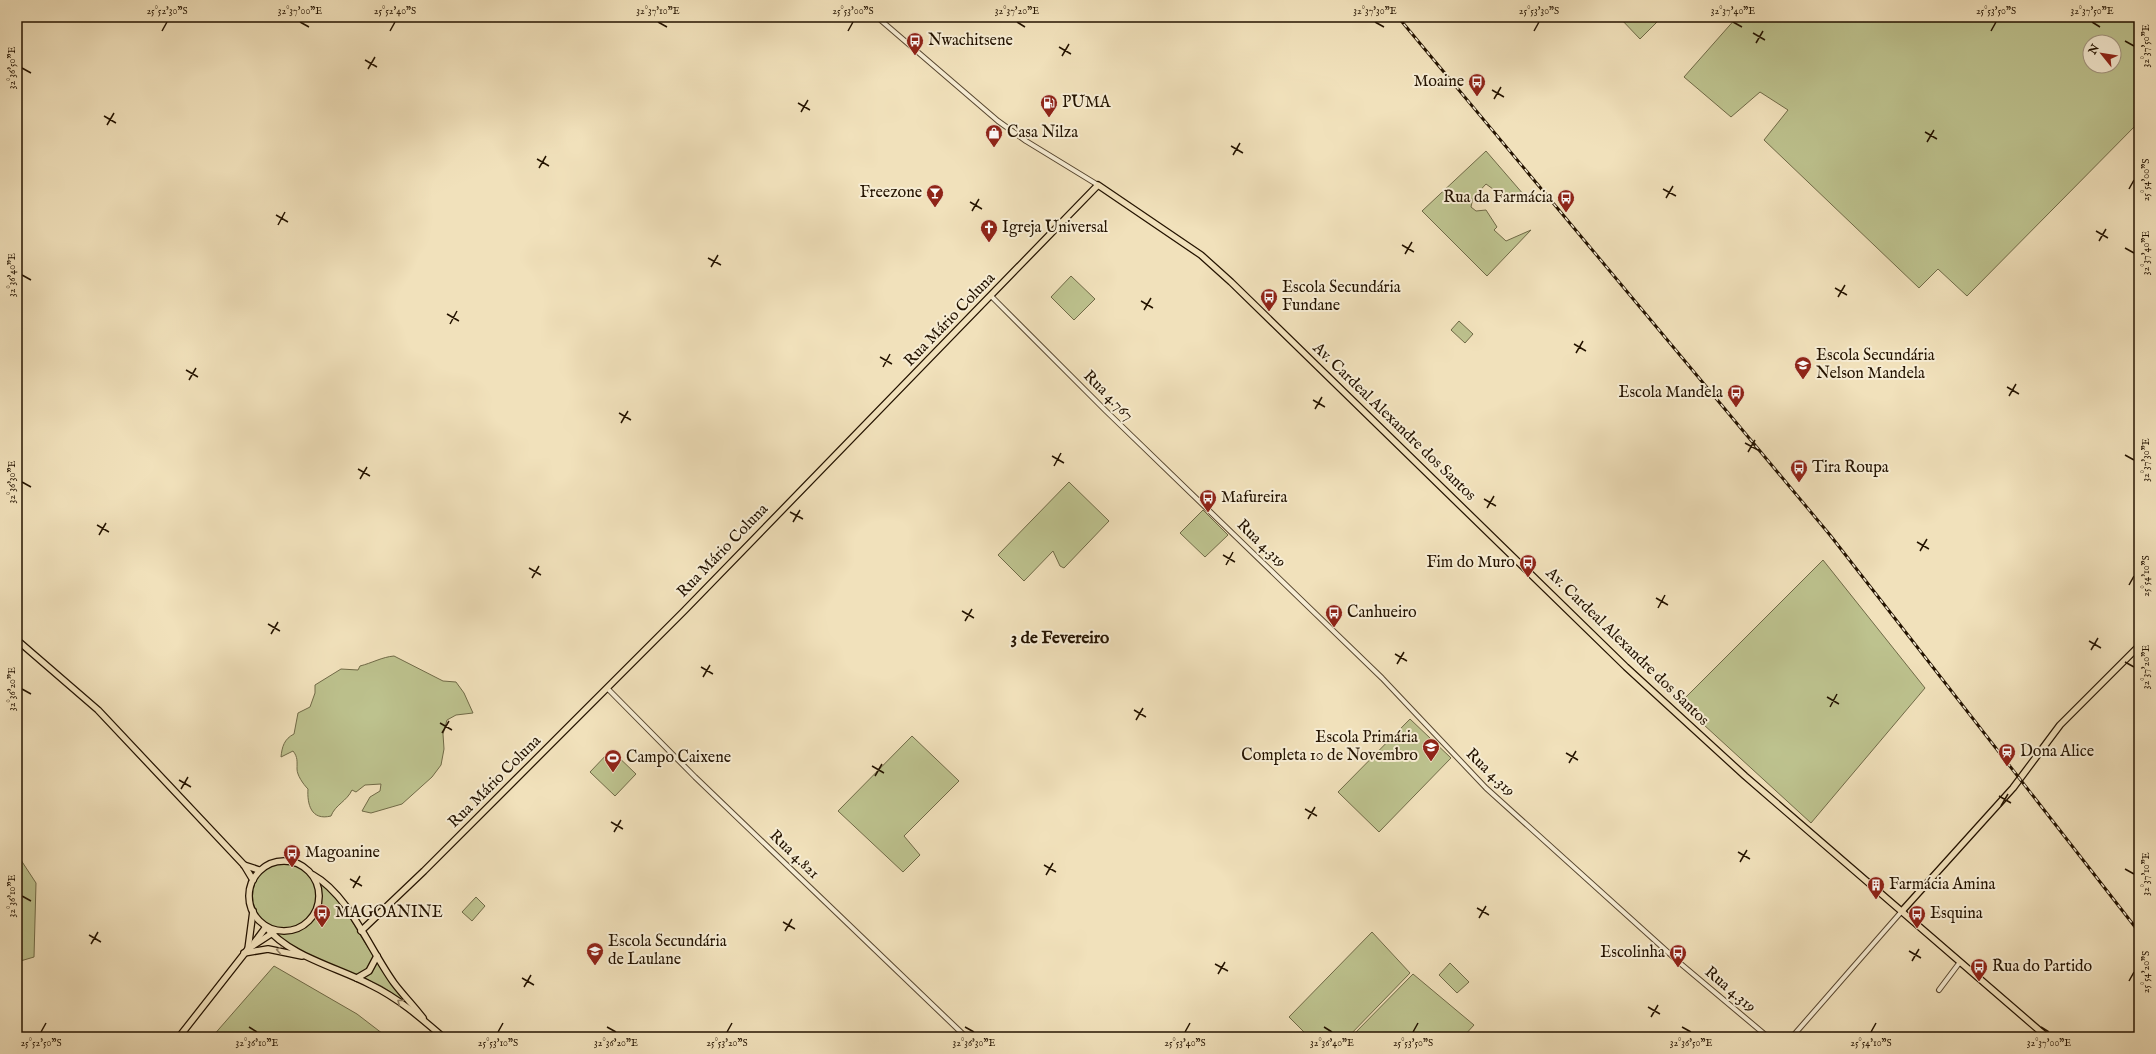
<svg xmlns="http://www.w3.org/2000/svg" width="2156" height="1054" font-family="'IM FELL English',serif">
  <rect width="100%" height="100%" fill="#f1e1bb"/>
  <filter id="stains"><feTurbulence type="fractalNoise" baseFrequency=".005" numOctaves="4"/><feColorMatrix values="0 0 0 0 .2 0 0 0 0 .09 0 0 0 0 .02 0 0 0 .5 -.17"/></filter>
  <radialGradient id="worn" r=".72"><stop offset=".6" stop-color="#630" stop-opacity="0"/><stop offset="1" stop-color="#630" stop-opacity=".3"/></radialGradient>
  <!-- green -->
  <g fill="#bdc28e" stroke="#706a47" fill-rule="evenodd">
    <polygon points="1619,17 1662,17 1640,39"/>
    <path d="M1737 17H2139V122L1967 296 1938 269 1919 288 1764 140 1788 110 1760 92 1731 117 1684 77ZM2090 42H2114V66H2090Z"/>
    <polygon points="1486,151 1524,195 1516,202 1511,202 1486,184 1473,198 1471,207 1476,211 1486,210 1497,227 1494,230 1506,241 1531,230 1487,276 1422,211"/>
    <polygon points="1071,276 1095,299 1074,320 1051,297"/>
    <polygon points="1459,321 1473,334 1465,343 1451,330"/>
    <polygon points="1069,482 1109,521 1064,568 1060,566 1053,551 1024,581 998,555"/>
    <polygon points="1203,510 1228,535 1205,557 1180,533"/>
    <polygon points="1823,560 1925,688 1811,823 1680,703"/>
    <path d="M394 656 443 681 456 682 464 693 473 713 456 715 447 720 443 734 444 749 441 765 432 777 402 804 371 813 362 811 370 797 380 791 381 784 365 785 356 792 352 790C347 801 335 805 331 816 311 821 307 804 308 789 303 784 297 775 297 769 297 762 298 757 293 751L281 757C282 747 284 739 294 734L298 713 310 707 315 693V685L341 669 358 670 360 666C372 663 382 657 394 656Z"/>
    <polygon points="1410,719 1451,758 1379,832 1338,792"/>
    <polygon points="912,736 959,781 904,836 920,855 903,872 838,811"/>
    <polygon points="611,750 636,774 615,796 590,772"/>
    <polygon points="17,854 36,883 34,957 17,962"/>
    <path d="M282 861C328 865 348 919 371 952 390 977 411 1001 430 1026 415 1013 401 998 383 987 351 969 233 937 251 885 256 870 268 863 282 861Z"/>
    <polygon points="476,897 485,906 472,921 462,912"/>
    <polygon points="1372,932 1410,973 1348,1037 1309,1037 1289,1017"/>
    <polygon points="1450,963 1469,982 1457,993 1439,975"/>
    <polygon points="274,966 357,1014 387,1037 212,1037"/>
    <polygon points="1413,974 1474,1025 1463,1037 1355,1037 1353,1035"/>
  </g>
  <g fill="none" stroke-linecap="round" stroke-linejoin="round">
    <!-- minor casing -->
    <g stroke="#57462f" stroke-width="6">
      <g id="minor">
        <polyline points="877,17 998,121 1026,141 1098,185"/>
        <polyline points="991,296 1106,411 1382,678 1486,788 1681,964 1768,1037"/>
        <polyline points="607,688 695,777 966,1037"/>
        <polyline points="1939,990 1960,962"/>
        <polyline points="1792,1037 1902,911"/>
      </g>
    </g>
    <!-- major casing -->
    <g stroke="#241300" stroke-width="8">
      <g id="major">
        <polyline points="17,640 98,710 244,865 253,880"/>
        <circle cx="284" cy="896" r="35"/>
        <polyline points="244,865 259,870"/>
        <path d="M313 875C349 895 370 950 394 983 403 995 414 1006 423 1018"/>
        <polyline points="1902,911 2013,788 2060,725 2139,646"/>
        <path d="M265 926C290 957 337 967 371 985 398 998 421 1018 443 1037"/>
        <polyline points="361,931 424,871 684,611 1098,185 1201,255 1231,282 1626,667 1745,776 2047,1037"/>
        <polyline points="254,943 266,927"/>
        <polyline points="248,949 253,911"/>
        <polyline points="244,953 268,949 302,956"/>
        <polyline points="357,978 369,971 377,956"/>
        <polyline points="179,1037 248,949 274,932"/>
      </g>
    </g>
    <!-- minor -->
    <use href="#minor" stroke="#f6ecd3" stroke-width="4"/>
    <!-- major -->
    <use href="#major" stroke="#f1e1bb" stroke-width="5.5"/>
    <!-- rail casing -->
    <g stroke="#241300" stroke-width="3">
      <polyline id="rail" points="1398,17 1830,535 2139,932"/>
    </g>
    <!-- rail -->
    <use href="#rail" stroke="#f6ecd3" stroke-width="1.5" stroke-dasharray="4.5" stroke-linecap="butt"/>
  </g>
  <!-- one-way arrows -->
  <defs><path id="oneway-chevron" d="M-2-3.5L2.5 0L-2 3.5" fill="none" stroke-width="1.6" stroke-linecap="round" stroke-linejoin="round"/></defs>
  <g stroke="#958467">
    <use href="#oneway-chevron" transform="translate(279 950) rotate(-170)"/>
    <use href="#oneway-chevron" transform="translate(400 1002) rotate(-143)"/>
  </g>
  <!-- ticks -->
  <path fill="none" stroke="#241300" stroke-width="1.5" d="M300 22 309 27M658 22 667 27M1017 22 1025 27M1375 22 1384 27M1733 22 1742 27M2092 22 2100 27M162 31 167 22M390 31 395 22M848 31 853 22M1534 31 1539 22M1991 31 1996 22M1753 33 1765 40M2125 41 2134 46M1756 43 1763 31M1059 47 1071 54M1062 56 1069 44M365 60 377 67M22 68 31 73M368 69 375 57M1492 90 1504 97M1494 99 1501 87M798 103 810 110M801 112 808 100M104 116 116 123M107 125 114 113M1925 132 1937 139M1927 142 1934 130M1231 146 1243 153M1233 155 1240 143M537 159 549 166M539 168 546 156M1663 189 1676 196M2129 189 2134 180M1666 198 1673 186M970 202 982 209M972 211 979 199M276 215 288 222M278 225 285 212M2096 231 2108 238M2099 241 2106 229M1402 245 1414 252M2125 248 2134 253M1405 254 1412 242M708 258 721 265M711 267 718 255M22 275 31 280M1835 288 1847 295M1838 297 1845 285M1141 301 1153 308M1144 310 1151 298M447 314 459 321M450 324 457 311M1574 344 1586 351M1576 353 1583 341M880 357 892 364M883 367 890 354M186 370 198 377M189 380 196 368M2007 387 2019 394M2009 396 2016 384M1313 400 1325 407M1315 409 1322 397M619 413 631 420M621 423 628 411M1745 443 1758 450M1748 452 1755 440M2125 455 2134 460M1052 456 1064 463M1054 466 1061 453M358 469 370 476M360 479 367 467M22 482 31 487M1484 499 1496 506M1487 508 1494 496M790 512 803 519M793 522 800 510M97 525 109 532M99 535 106 523M1917 542 1929 549M1920 551 1927 539M1223 555 1235 562M1226 565 1233 552M529 568 541 575M532 578 539 566M2129 585 2134 576M1656 598 1668 605M1658 608 1665 595M962 611 974 618M965 621 972 609M268 624 280 631M271 634 278 622M2089 641 2101 648M2091 650 2098 638M1395 654 1407 661M2125 662 2134 667M1397 664 1404 652M701 667 713 674M703 677 710 665M22 689 31 694M1827 697 1839 704M1830 707 1837 694M1134 710 1146 717M1136 720 1143 708M440 723 452 730M442 733 449 721M1566 753 1578 760M1569 763 1576 751M872 766 884 773M875 776 882 764M179 780 191 787M181 789 188 777M1999 796 2011 803M2001 806 2008 794M1305 809 1317 816M1308 819 1315 807M611 822 623 829M614 832 621 820M1738 852 1750 859M1740 862 1747 850M1044 865 1056 872M2125 869 2134 874M1046 875 1053 863M350 879 362 886M353 888 360 876M22 896 31 901M1477 908 1489 915M1479 918 1486 906M783 922 795 929M785 931 792 919M89 935 101 942M91 944 98 932M1909 951 1921 958M1912 961 1919 949M1215 964 1228 971M1218 974 1225 962M522 978 534 985M2129 981 2134 972M524 987 531 975M1648 1007 1660 1014M1651 1017 1658 1005M249 1027 257 1032M607 1027 616 1032M965 1027 974 1032M1324 1027 1332 1032M1682 1027 1691 1032M2041 1027 2049 1032M41 1032 46 1023M498 1032 503 1023M727 1032 732 1023M1185 1032 1190 1023M1413 1032 1418 1023M1871 1032 1876 1023"/>
  <!-- icons -->
  <defs>
    <g id="bus-pin" transform="scale(0.9)"><path d="M0 17L-7.5 6A9.5 9.5 0 1 1 7.5 6Z" fill="#8f2418" stroke="#f6ecd3"/><path d="M-5-6H5V4H4V6H2V4H-2V6H-4V4H-5ZM-3.5-4V0h7V-4ZM-3.5 1.2v1.5H-2V1.2ZM2 1.2v1.5H3.5V1.2Z" fill="#fff"/></g>
    <g id="fuel-pin" transform="scale(0.9)"><path d="M0 17L-7.5 6A9.5 9.5 0 1 1 7.5 6Z" fill="#8f2418" stroke="#f6ecd3"/><path d="M-5.5-6h7V0h2V4h1.3V-2.5L3-4.5l.8-.8L6-3V5H2.5V1h-1V6h-7ZM-4.2-4.7v3.2H.2V-4.7Z" fill="#fff"/></g>
    <g id="shop-pin" transform="scale(0.9)"><path d="M0 17L-7.5 6A9.5 9.5 0 1 1 7.5 6Z" fill="#8f2418" stroke="#f6ecd3"/><path d="M-5-2.5h2.3a2.7 3.5 0 0 1 5.4 0H5L5.5 6h-11ZM-1.5-2.5h3a1.5 2.3 0 0 0-3 0Z" fill="#fff"/></g>
    <g id="bar-pin" transform="scale(0.9)"><path d="M0 17L-7.5 6A9.5 9.5 0 1 1 7.5 6Z" fill="#8f2418" stroke="#f6ecd3"/><path d="M-6-5H6L.8 .8V4.5H3.5V6h-7V4.5H-.8V.8Z" fill="#fff"/></g>
    <g id="church-pin" transform="scale(0.9)"><path d="M0 17L-7.5 6A9.5 9.5 0 1 1 7.5 6Z" fill="#8f2418" stroke="#f6ecd3"/><path d="M-1.2-6h2.4v3.5h3.3v2.4h-3.3V6h-2.4V-.1h-3.3v-2.4h3.3Z" fill="#fff"/></g>
    <g id="school-pin" transform="scale(0.9)"><path d="M0 17L-7.5 6A9.5 9.5 0 1 1 7.5 6Z" fill="#8f2418" stroke="#f6ecd3"/><path d="M0-5L7-2L0 1L-7-2ZM-4 1L0 2.5L4 1V4Q0 6-4 4Z" fill="#fff"/></g>
    <g id="station-pin" transform="scale(0.9)"><path d="M0 17L-7.5 6A9.5 9.5 0 1 1 7.5 6Z" fill="#8f2418" stroke="#f6ecd3"/><path d="M-3-6H3Q5-6 5-4V2Q5 4 3 4L4.5 6H3L1.5 4h-3L-3 6H-4.5L-3 4Q-5 4-5 2V-4Q-5-6-3-6ZM-3.5-4v3h7v-3ZM-3.5 1v1.5H-2V1ZM2 1v1.5H3.5V1Z" fill="#fff"/></g>
    <g id="stadium-pin" transform="scale(0.9)"><path d="M0 17L-7.5 6A9.5 9.5 0 1 1 7.5 6Z" fill="#8f2418" stroke="#f6ecd3"/><path d="M0-5a6.5 5 0 1 0 0 10a6.5 5 0 1 0 0-10ZM-3.5-1.8h7v3.6h-7Z" fill="#fff"/></g>
    <g id="building-pin" transform="scale(0.9)"><path d="M0 17L-7.5 6A9.5 9.5 0 1 1 7.5 6Z" fill="#8f2418" stroke="#f6ecd3"/><path d="M-4-6H4V6H1V3H-1V6H-4ZM-2.5-4.3h1.7v1.8h-1.7ZM.8-4.3h1.7v1.8H.8ZM-2.5-1h1.7V.8h-1.7ZM.8-1h1.7V.8H.8Z" fill="#fff"/></g>
  </defs>
  <g fill-rule="evenodd">
    <use href="#bus-pin" x="915" y="41"/>
    <use href="#bus-pin" x="1477" y="82"/>
    <use href="#fuel-pin" x="1049" y="103"/>
    <use href="#shop-pin" x="994" y="133"/>
    <use href="#bar-pin" x="935" y="193"/>
    <use href="#bus-pin" x="1566" y="198"/>
    <use href="#church-pin" x="989" y="228"/>
    <use href="#bus-pin" x="1269" y="297"/>
    <use href="#school-pin" x="1803" y="365"/>
    <use href="#bus-pin" x="1736" y="393"/>
    <use href="#bus-pin" x="1799" y="468"/>
    <use href="#bus-pin" x="1208" y="498"/>
    <use href="#bus-pin" x="1528" y="563"/>
    <use href="#bus-pin" x="1334" y="613"/>
    <use href="#school-pin" x="1431" y="747"/>
    <use href="#station-pin" x="2007" y="752"/>
    <use href="#stadium-pin" x="613" y="758"/>
    <use href="#bus-pin" x="292" y="853"/>
    <use href="#building-pin" x="1876" y="885"/>
    <use href="#bus-pin" x="322" y="913"/>
    <use href="#bus-pin" x="1917" y="914"/>
    <use href="#school-pin" x="595" y="951"/>
    <use href="#bus-pin" x="1678" y="953"/>
    <use href="#bus-pin" x="1979" y="967"/>
  </g>
  <g text-anchor="middle" dominant-baseline="central" stroke-width="4" stroke-linejoin="round" paint-order="stroke">
    <!-- poi labels -->
    <g font-size="16" fill="#241300" stroke="#f6ecd3" text-anchor="start">
      <text x="928" y="41">Nwachitsene</text>
      <text x="1464" y="82" text-anchor="end">Moaine</text>
      <text x="1062" y="103">PUMA</text>
      <text x="1007" y="133">Casa Nilza</text>
      <text x="922" y="193" text-anchor="end">Freezone</text>
      <text x="1553" y="198" text-anchor="end">Rua da Farmácia</text>
      <text x="1002" y="228">Igreja Universal</text>
      <text x="1282" y="288">Escola Secundária<tspan x="1282" dy="18">Fundane</tspan></text>
      <text x="1816" y="356">Escola Secundária<tspan x="1816" dy="18">Nelson Mandela</tspan></text>
      <text x="1723" y="393" text-anchor="end">Escola Mandela</text>
      <text x="1812" y="468">Tira Roupa</text>
      <text x="1221" y="498">Mafureira</text>
      <text x="1515" y="563" text-anchor="end">Fim do Muro</text>
      <text x="1347" y="613">Canhueiro</text>
      <text x="1418" y="738" text-anchor="end">Escola Primária<tspan x="1418" dy="18">Completa 10 de Novembro</tspan></text>
      <text x="2020" y="752">Dona Alice</text>
      <text x="626" y="758">Campo Caixene</text>
      <text x="305" y="853">Magoanine</text>
      <text x="1889" y="885">Farmácia Amina</text>
      <text x="335" y="913">MAGOANINE</text>
      <text x="1930" y="914">Esquina</text>
      <text x="608" y="942">Escola Secundária<tspan x="608" dy="18">de Laulane</tspan></text>
      <text x="1665" y="953" text-anchor="end">Escolinha</text>
      <text x="1992" y="967">Rua do Partido</text>
    </g>
    <!-- street labels -->
    <g font-size="16" fill="#241300" stroke="#f6ecd3">
      <text transform="translate(950 320) rotate(-46)">Rua Mário Coluna</text>
      <text transform="translate(1108 396) rotate(45)">Rua 4.767</text>
      <text transform="translate(1394 422) rotate(44)">Av. Cardeal Alexandre dos Santos</text>
      <text transform="translate(1261 544) rotate(44)">Rua 4.319</text>
      <text transform="translate(723 551) rotate(-46)">Rua Mário Coluna</text>
      <text transform="translate(1627 647) rotate(44)">Av. Cardeal Alexandre dos Santos</text>
      <text transform="translate(1490 773) rotate(44)">Rua 4.319</text>
      <text transform="translate(495 782) rotate(-45)">Rua Mário Coluna</text>
      <text transform="translate(794 855) rotate(44)">Rua 4.821</text>
      <text transform="translate(1730 990) rotate(40)">Rua 4.319</text>
    </g>
    <!-- neighbourhood labels -->
    <g font-size="17" font-weight="bold" fill="#241300" stroke="#f6ecd3">
      <text x="1060" y="638">3 de Fevereiro</text>
    </g>
  </g>
  <!-- margin -->
  <rect width="2156" height="1054" fill="none" stroke="#f1e1bb" stroke-width="44"/>
  <!-- north arrow -->
  <g transform="translate(2102 54) rotate(300)"><circle r="19" fill="#f6ecd3" stroke="#a2957f"/>
  <path d="M0-3L7 15L0 10L-7 15Z" fill="#8f2418"/>
  <text y="-6" font-size="11" font-weight="bold" text-anchor="middle" fill="#241300">N</text>
  </g>
  <rect x="22" y="22" width="2112" height="1010" fill="none" stroke="#241300" stroke-width="1.5"/>
  <g font-size="10" text-anchor="middle" fill="#241300">
    <text x="167" y="14">25°52'30"S</text>
    <text x="300" y="14">32°37'00"E</text>
    <text x="395" y="14">25°52'40"S</text>
    <text x="658" y="14">32°37'10"E</text>
    <text x="853" y="14">25°53'00"S</text>
    <text x="1017" y="14">32°37'20"E</text>
    <text x="1375" y="14">32°37'30"E</text>
    <text x="1539" y="14">25°53'30"S</text>
    <text x="1733" y="14">32°37'40"E</text>
    <text x="1996" y="14">25°53'50"S</text>
    <text x="2092" y="14">32°37'50"E</text>
    <text transform="translate(2145 46) rotate(-90)" y="4">32°37'50"E</text>
    <text transform="translate(11 68) rotate(-90)" y="4">32°36'50"E</text>
    <text transform="translate(2145 180) rotate(-90)" y="4">25°54'00"S</text>
    <text transform="translate(2145 253) rotate(-90)" y="4">32°37'40"E</text>
    <text transform="translate(11 275) rotate(-90)" y="4">32°36'40"E</text>
    <text transform="translate(2145 460) rotate(-90)" y="4">32°37'30"E</text>
    <text transform="translate(11 482) rotate(-90)" y="4">32°36'30"E</text>
    <text transform="translate(2145 576) rotate(-90)" y="4">25°54'10"S</text>
    <text transform="translate(2145 667) rotate(-90)" y="4">32°37'20"E</text>
    <text transform="translate(11 689) rotate(-90)" y="4">32°36'20"E</text>
    <text transform="translate(2145 874) rotate(-90)" y="4">32°37'10"E</text>
    <text transform="translate(11 896) rotate(-90)" y="4">32°36'10"E</text>
    <text transform="translate(2145 972) rotate(-90)" y="4">25°54'20"S</text>
    <text x="41" y="1046">25°52'50"S</text>
    <text x="257" y="1046">32°36'10"E</text>
    <text x="498" y="1046">25°53'10"S</text>
    <text x="616" y="1046">32°36'20"E</text>
    <text x="727" y="1046">25°53'20"S</text>
    <text x="974" y="1046">32°36'30"E</text>
    <text x="1185" y="1046">25°53'40"S</text>
    <text x="1332" y="1046">32°36'40"E</text>
    <text x="1413" y="1046">25°53'50"S</text>
    <text x="1691" y="1046">32°36'50"E</text>
    <text x="1871" y="1046">25°54'10"S</text>
    <text x="2049" y="1046">32°37'00"E</text>
  </g>
  <rect width="100%" height="100%" filter="url(#stains)"/>
  <rect width="100%" height="100%" fill="url(#worn)"/>
</svg>
